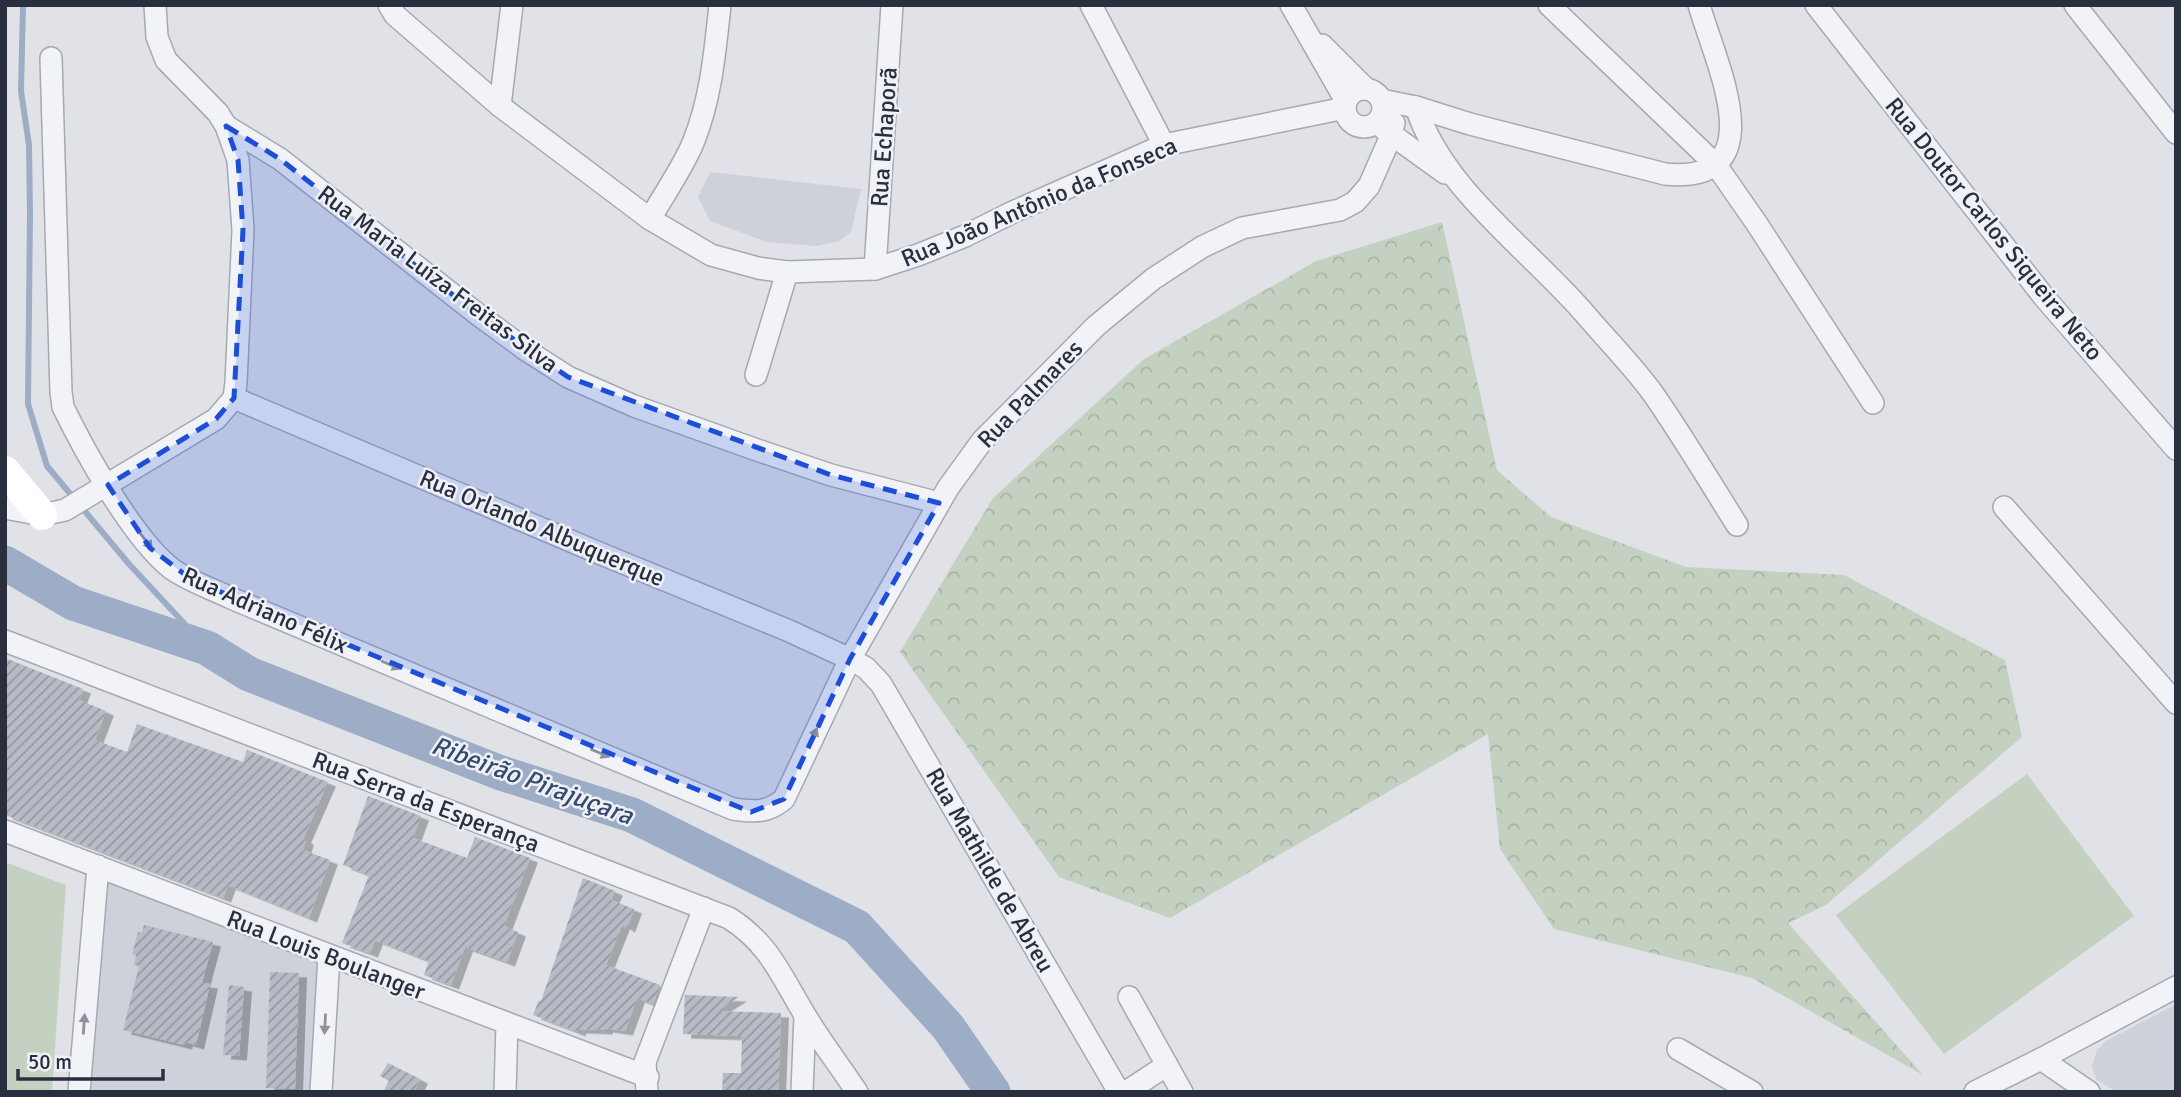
<svg xmlns="http://www.w3.org/2000/svg" width="2181" height="1097" font-family="Signika,sans-serif">
  <defs>
    <pattern id="forest-crowns" width="20" height="18" patternUnits="userSpaceOnUse" patternTransform="scale(1.75)"><rect width="20" height="18" fill="#c4d1c1"/><path d="M2 6a3 3 0 1 1 6 0M12 15a3 3 0 1 1 6 0" fill="none" stroke="#a8b4a7"/></pattern>
    <pattern id="building-hatch" width="6" height="6" patternUnits="userSpaceOnUse" patternTransform="scale(1.75)"><rect width="6" height="6" fill="#b7bbc5"/><path d="M-1 1l2-2M0 6l6-6M5 7l2-2" fill="none" stroke="#9598a1"/></pattern>
    <filter id="shadow"><feDropShadow dx="8" dy="4.5" stdDeviation="0" flood-color="#0004"/></filter>
  </defs>
  <rect width="100%" height="100%" fill="#e0e2e8"/>
  <!-- built -->
  <g fill="#ced1da">
    <polygon points="710,172 861,189 851,232 839,241 817,246 767,242 710,221 698,197"/>
    <polygon points="98,866 329,956 321,1092 76,1092"/>
    <polygon points="2176,1004 2176,1092 2117,1092 2097,1080 2092,1067 2097,1050 2106,1041"/>
  </g>
  <!-- green -->
  <g fill="#c4d1c1">
    <polygon points="2027,774 2134,916 1944,1054 1836,915"/>
    <polygon points="5,862 66,885 52,1092 5,1092"/>
  </g>
  <!-- forest -->
  <polygon fill="url(#forest-crowns)" points="1442,222 1497,470 1551,517 1686,567 1844,575 2005,660 2022,737 1826,905 1788,923 1923,1075 1752,978 1554,929 1500,849 1488,734 1170,918 1059,877 900,652 993,498 1144,359 1316,261"/>
  <g fill="none" stroke-linecap="round" stroke-linejoin="round">
    <!-- stream -->
    <polyline stroke="#9dadc6" stroke-width="6" points="23,5 21,91 29,145 30,213 28,404 47,466 129,564 207,648"/>
    <!-- river -->
    <polyline stroke="#9dadc6" stroke-width="35" points="5,563 73,603 207,648 249,674 501,773 632,815 857,927 948,1027 993,1092"/>
  </g>
  <!-- building -->
  <g fill="url(#building-hatch)" filter="url(#shadow)">
    <polygon points="5,658 83,689 79,700 106,711 95,740 127,752 137,724 243,762 247,750 328,782 303,839 306,840 303,850 330,860 309,918 228,885 223,898 5,815"/>
    <polygon points="368,796 421,816 413,838 467,858 475,837 530,858 504,926 518,932 507,962 465,947 451,985 424,975 429,961 375,940 370,953 342,943 369,875 343,865"/>
    <polygon points="583,878 615,891 611,900 634,909 627,928 622,925 606,965 660,985 653,1004 637,998 625,1031 605,1028 605,1030 578,1029 578,1032 533,1015 539,1000 541,1001"/>
    <polygon points="144,925 213,942 202,983 210,984 196,1045 185,1042 184,1045 123,1030 139,966 134,965 136,955 132,954 138,932 142,933"/>
    <polygon points="270,972 299,973 295,1089 266,1088"/>
    <polygon points="229,985 244,987 239,1056 223,1055"/>
    <polygon points="685,995 739,997 717,1011 781,1013 778,1092 722,1092 723,1073 741,1073 742,1036 683,1034"/>
    <polygon points="388,1063 420,1079 414,1092 383,1092 389,1081 380,1076"/>
  </g>
  <g fill="none" stroke-linecap="round" stroke-linejoin="round">
    <!-- street casing -->
    <g stroke="#a5a9b2" stroke-width="24">
      <g id="street">
        <polyline points="389,5 395,15 500,106 650,219 711,255 758,268 787,272 875,269 918,255 965,236 1013,212 1164,145 1345,108"/>
        <polyline points="1091,5 1164,145"/>
        <polyline points="1291,5 1346,101"/>
        <polyline points="1549,5 1716,165 1757,224 1873,403"/>
        <polyline points="1816,5 2044,297 2176,449"/>
        <polyline points="2075,5 2176,133"/>
        <polyline points="1322,45 1366,89"/>
        <path d="M51 58 61 392 63 407C85 452 133 539 172 569 189 581 212 589 231 598L733 809C754 812 768 813 784 799L850 659 948 488 982 441 1096 326 1153 279 1202 247 1242 228 1340 210 1355 202 1369 186 1391 136 1394 123"/>
        <circle cx="1364" cy="108" r="19"/>
        <path d="M1381 100 1416 107 1470 124 1665 174C1777 185 1715 62 1699 5"/>
        <polyline points="500,106 512,5"/>
        <path d="M1416 107C1443 190 1529 249 1585 314 1608 341 1634 367 1654 395 1683 437 1710 482 1737 525"/>
        <polyline points="226,126 280,159 476,313 526,350 568,377 634,406 757,450 831,475 939,503"/>
        <polyline points="1384,129 1445,173"/>
        <path d="M650 219C664 194 682 169 693 143 711 99 715 52 720 5"/>
        <polyline points="875,269 892,5"/>
        <polyline points="756,375 787,272"/>
        <polyline points="234,398 599,553 787,630 850,659 866,668 881,684 1119,1092"/>
        <polyline points="2004,507 2176,703"/>
        <polyline points="5,508 42,515 65,510 216,419 234,398 236,383 243,230 238,160 226,126 218,113 166,60 157,37 155,5"/>
        <path d="M5 641 729 918C770 944 781 976 805 1015 821 1042 840 1066 857 1092"/>
        <polyline points="5,831 648,1077"/>
        <polyline points="1129,997 1182,1092"/>
        <polyline points="1678,1049 1752,1092"/>
        <polyline points="2041,1059 2089,1092"/>
        <polyline points="79,1092 98,866"/>
        <polyline points="321,1092 329,956"/>
        <polyline points="505,1092 507,1024"/>
        <polyline points="647,1092 645,1062 704,908"/>
        <polyline points="802,1092 805,1016"/>
        <polyline points="1126,1092 1167,1065"/>
        <polyline points="1975,1092 2041,1059 2176,987"/>
      </g>
    </g>
    <!-- street -->
    <use href="#street" stroke="#f2f3f7" stroke-width="21"/>
    <!-- secondary -->
    <polyline stroke="#fff" stroke-width="30" points="5,471 42,515"/>
  </g>
  <!-- one-way arrows -->
  <defs><path id="oneway-solid" d="M-6-.8H1V-3.2L6.5 0L1 3.2V.8H-6Z" transform="scale(1.75)"/></defs>
  <g fill="#8e919b">
    <use href="#oneway-solid" transform="translate(146 541) rotate(52)"/>
    <use href="#oneway-solid" transform="translate(391 665) rotate(23)"/>
    <use href="#oneway-solid" transform="translate(813 737) rotate(-65)"/>
    <use href="#oneway-solid" transform="translate(600 753) rotate(23)"/>
    <use href="#oneway-solid" transform="translate(84 1024) rotate(-86)"/>
    <use href="#oneway-solid" transform="translate(325 1024) rotate(93)"/>
  </g>
  <!-- marked area -->
  <path fill="#1d4ed8" fill-opacity="0.2" stroke="#1d4ed8" stroke-width="5" stroke-dasharray="14 9" stroke-linejoin="round" d="M226 126 280 159 476 313 568 377 831 475 939 503 850 659 784 799 751 812 192 580 150 548 108 485 216 419 234 398 243 230 238 160Z"/>
  <g text-anchor="middle" dominant-baseline="central" stroke-width="5" stroke-linejoin="round" paint-order="stroke">
    <!-- street labels -->
    <g font-size="24" fill="#292f3f" stroke="#eff1f6">
      <text transform="translate(884 137) rotate(-86)">Rua Echaporã</text>
      <text transform="translate(1039 202) rotate(-23)">Rua João Antônio da Fonseca</text>
      <text transform="translate(1994 229) rotate(51)">Rua Doutor Carlos Siqueira Neto</text>
      <text transform="translate(438 279) rotate(37)">Rua Maria Luíza Freitas Silva</text>
      <text transform="translate(1030 394) rotate(-46)">Rua Palmares</text>
      <text transform="translate(542 528) rotate(23)">Rua Orlando Albuquerque</text>
      <text transform="translate(265 610) rotate(24)">Rua Adriano Félix</text>
      <text transform="translate(426 802) rotate(21)">Rua Serra da Esperança</text>
      <text transform="translate(990 870) rotate(60)">Rua Mathilde de Abreu</text>
      <text transform="translate(326 955) rotate(21)">Rua Louis Boulanger</text>
    </g>
    <!-- water labels -->
    <g font-size="26" font-style="italic" fill="#364a70" stroke="#eff1f6">
      <text transform="translate(532 781) rotate(20)">Ribeirão Pirajuçara</text>
    </g>
  </g>
  <!-- border -->
  <rect width="2181" height="1097" fill="none" stroke="#292f3f" stroke-width="14"/>
  <!-- scale -->
  <path d="M18 1069v10h145v-10" fill="none" stroke="#292f3f" stroke-width="3.5"/>
  <text x="28" y="1069" font-size="21" fill="#292f3f" stroke="#eff1f6" stroke-width="5" paint-order="stroke">50 m</text>
</svg>
